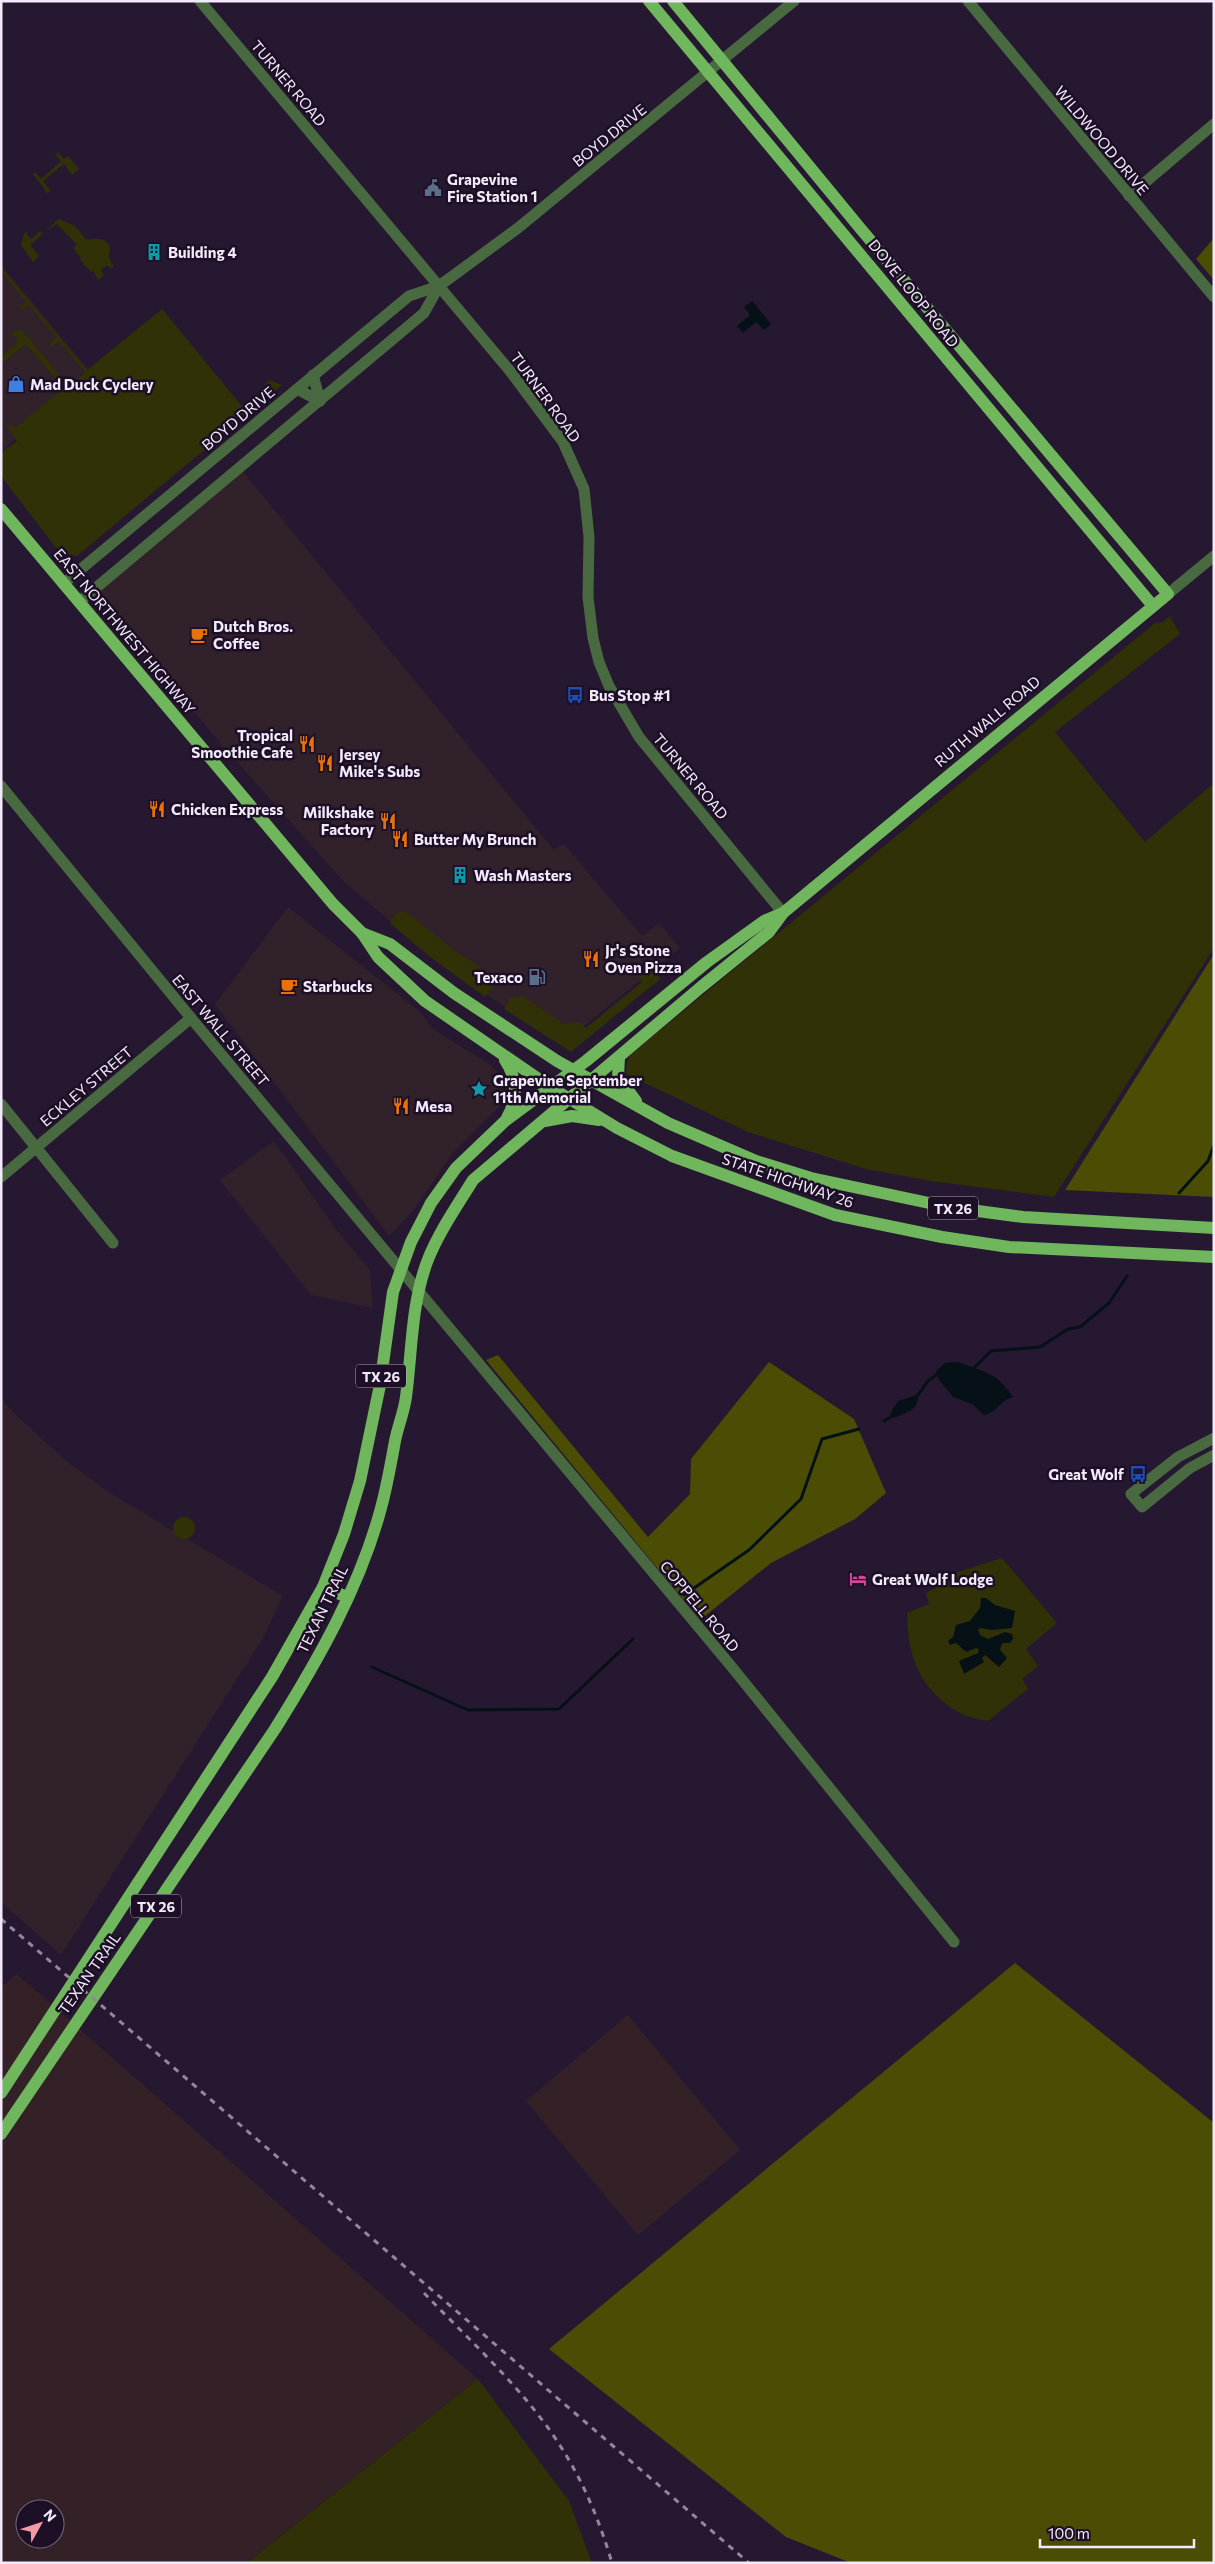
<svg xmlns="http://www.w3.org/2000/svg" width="1215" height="2564" font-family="Commissioner,sans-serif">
  <rect width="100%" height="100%" fill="#271831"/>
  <!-- commercial -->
  <g fill="#31212b">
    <polygon points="1,265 88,369 1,453"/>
    <polygon points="240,468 553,849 564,844 642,936 659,923 680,948 563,1043 450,972 343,881 221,744 94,590"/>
    <polygon points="288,907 419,1011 434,1030 491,1065 505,1081 507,1091 505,1101 452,1154 413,1211 389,1236 215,1004"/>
    <polygon points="274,1141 335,1228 370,1270 373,1308 311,1295 220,1180"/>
    <polygon points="1,1398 17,1416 65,1460 110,1493 283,1596 263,1638 61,1955 1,1902"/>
  </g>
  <!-- industrial -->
  <g fill="#332127" fill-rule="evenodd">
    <path d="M17 1974 478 2379 247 2563H1V1987ZM25 2509H55V2539H25Z"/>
    <polygon points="628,2015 740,2150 638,2235 526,2101"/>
  </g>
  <!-- green -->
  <g fill="#303106">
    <polygon points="58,152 64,159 68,156 79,169 72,175 64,164 43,181 51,191 47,193 33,174 35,172 41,179 61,161 55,154"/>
    <path d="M59 219 75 226 86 239C96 240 103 236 110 246L109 258 114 267 110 268 107 265 101 270 104 276 98 280 93 271 91 272 80 260 81 258 73 248 77 245 57 224 45 231Z"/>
    <polygon points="25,231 31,239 40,231 43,234 30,245 39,256 33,262 21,245"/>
    <polygon points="1,267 87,370 162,309 245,410 269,391 264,385 269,380 282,385 77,556 60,553 1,476 1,453 17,441 5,423 15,428 64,388 26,344 1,364 1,356 17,343 18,338 10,335 16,330 22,330 69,386 85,372 59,341 53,346 50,344 56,337 29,305 23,309 20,308 26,301 1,272"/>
    <polygon points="1170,616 1180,634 1055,732 1145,842 1214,783 1214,948 1054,1197 931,1181 866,1169 748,1132 626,1074 627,1063 630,1055 1155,623 1163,622"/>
    <polygon points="400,911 406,912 454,950 490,974 495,984 485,997 429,956 390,923 395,914"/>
    <polygon points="649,970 656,972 660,979 571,1052 504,1009 511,998 522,996 564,1024 580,1023 586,1028 642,982 638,977 639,974"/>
    <circle cx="184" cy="1528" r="11"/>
    <path d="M1002 1558 1057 1623 1026 1649 1038 1666 1022 1679 1028 1689 988 1721C980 1719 969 1718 962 1714 921 1692 907 1657 907 1613L929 1604 926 1593 943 1584 942 1577Z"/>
    <polygon points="478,2379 569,2501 592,2563 247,2563"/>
  </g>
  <!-- forest -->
  <g fill="#4b4d05">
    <polygon points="1214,238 1214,280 1196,259"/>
    <polygon points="1214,954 1214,1197 1065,1190"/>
    <polygon points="498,1355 648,1537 690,1494 691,1459 769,1362 854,1419 886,1493 855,1519 771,1563 700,1620 486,1360"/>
    <polygon points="1015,1963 1214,2123 1214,2563 851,2563 786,2537 549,2349"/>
  </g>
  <!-- water -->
  <g fill="#051116">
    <polygon points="752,301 771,324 764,330 756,322 743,333 737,326 750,315 744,307"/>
    <path d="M957 1362C982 1371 997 1372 1013 1397 1001 1400 996 1413 984 1415L972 1404 953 1397 939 1380 936 1371 945 1363Z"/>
    <path d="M917 1395C922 1408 902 1415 893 1418L890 1414 898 1401Z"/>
    <polygon points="981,1598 986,1598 995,1605 1015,1611 1012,1628 992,1630 980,1628 978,1630 980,1635 988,1639 1005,1632 1012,1634 1013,1639 1010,1643 1003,1643 1001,1646 1000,1650 1007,1658 999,1667 985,1655 982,1658 984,1662 964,1674 959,1661 978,1653 979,1649 976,1648 966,1652 956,1643 950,1645 948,1641 953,1637 956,1625 970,1621 980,1608"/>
  </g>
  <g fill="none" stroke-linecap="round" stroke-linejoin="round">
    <!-- stream -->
    <g stroke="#051116" stroke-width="3">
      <polyline points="1179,1193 1208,1161 1214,1145"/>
      <polyline points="974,1368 991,1351 1040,1347 1068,1329 1080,1327 1109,1303 1127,1276"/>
      <polyline points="915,1399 928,1381 936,1375 940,1375"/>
      <polyline points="884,1421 894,1415"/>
      <polyline points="684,1595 749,1550 801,1499 822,1439 859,1429"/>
      <polyline points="372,1667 468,1710 559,1709 633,1639"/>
    </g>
    <!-- minor -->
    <g stroke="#496a40" stroke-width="11">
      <polyline points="200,1 510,371 563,442 584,489 589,537 588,597 593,638 599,662 609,686 639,737 783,913"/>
      <polyline points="968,1 1214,297"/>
      <polyline points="1129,196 1214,124"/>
      <polyline points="313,375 320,401"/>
      <polyline points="297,389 320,401"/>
      <polyline points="63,584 409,296 439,286 518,228 794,1"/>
      <polyline points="1168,594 1214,556"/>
      <polyline points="79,602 424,313 439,286"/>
      <polyline points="1,786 191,1018 731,1666 954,1942"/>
      <polyline points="1,1104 113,1243"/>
      <polyline points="1,1177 191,1018"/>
      <polyline points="1214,1438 1178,1457 1131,1494 1142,1507 1190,1468 1214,1455"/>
    </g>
    <!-- major -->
    <g stroke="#6fb65c" stroke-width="12">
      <polyline points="649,1 1153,606"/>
      <polyline points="1,509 333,904 362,933 378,957 425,1001 550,1087 617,1128 672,1156 835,1215 942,1237 1009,1247 1214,1257"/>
      <polyline points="362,933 390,944 454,993 557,1061 668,1123 756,1161 811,1178 948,1207 1023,1217 1214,1228"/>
      <polyline points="619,1057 618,1077 636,1101"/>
      <path d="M505 1060C518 1080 518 1098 507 1118"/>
      <polyline points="545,1121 572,1116 599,1120"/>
      <polyline points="323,1587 347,1597"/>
      <polyline points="1,2093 272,1677 323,1587 344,1534 360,1481 380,1385 393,1292 411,1242 431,1203 456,1168 505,1121 586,1061 707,962 764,921 783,913"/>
      <path d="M1 2134 275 1729C318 1660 360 1587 381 1508 387 1486 391 1463 395 1441 398 1426 404 1412 406 1397 412 1352 411 1305 427 1262 438 1233 457 1206 473 1180L701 987 769 932 783 913 1168 594 860 228 673 1"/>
    </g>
    <!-- rail -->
    <g stroke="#93879c" stroke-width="3" stroke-dasharray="6 6" stroke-linecap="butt">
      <polyline points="1,1919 749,2563"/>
      <path d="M424 2293C471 2342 525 2390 561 2447 584 2483 600 2522 612 2563"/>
    </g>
  </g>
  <!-- icons -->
  <defs>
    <g id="civic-bare" transform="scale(1.35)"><path d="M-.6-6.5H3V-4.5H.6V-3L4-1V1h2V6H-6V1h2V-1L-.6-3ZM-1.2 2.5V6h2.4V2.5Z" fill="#5c6f8a" stroke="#1d0f26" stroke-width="2.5" paint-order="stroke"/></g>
    <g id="building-bare" transform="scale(1.35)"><path d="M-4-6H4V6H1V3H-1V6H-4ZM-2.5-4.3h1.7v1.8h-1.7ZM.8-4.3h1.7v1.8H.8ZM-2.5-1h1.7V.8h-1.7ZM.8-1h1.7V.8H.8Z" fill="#0f9aa8" stroke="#1d0f26" stroke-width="2.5" paint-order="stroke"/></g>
    <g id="shop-bare" transform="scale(1.35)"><path d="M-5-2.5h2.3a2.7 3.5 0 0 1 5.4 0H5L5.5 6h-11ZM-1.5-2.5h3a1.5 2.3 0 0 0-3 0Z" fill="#3f7fe0" stroke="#1d0f26" stroke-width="2.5" paint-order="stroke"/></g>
    <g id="cafe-bare" transform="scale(1.35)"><path d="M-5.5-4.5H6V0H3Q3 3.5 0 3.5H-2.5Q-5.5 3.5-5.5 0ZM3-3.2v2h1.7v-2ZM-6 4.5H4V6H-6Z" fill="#e8710a" stroke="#1d0f26" stroke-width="2.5" paint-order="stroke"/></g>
    <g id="bus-bare" transform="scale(1.35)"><path d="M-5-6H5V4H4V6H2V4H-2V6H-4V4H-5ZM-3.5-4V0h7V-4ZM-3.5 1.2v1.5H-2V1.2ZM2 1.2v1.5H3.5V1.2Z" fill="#1a4fb4" stroke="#1d0f26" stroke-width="2.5" paint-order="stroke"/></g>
    <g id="restaurant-bare" transform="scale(1.35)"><path d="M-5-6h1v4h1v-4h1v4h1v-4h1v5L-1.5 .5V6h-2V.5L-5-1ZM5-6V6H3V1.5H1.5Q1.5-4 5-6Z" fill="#e8710a" stroke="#1d0f26" stroke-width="2.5" paint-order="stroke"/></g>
    <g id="fuel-bare" transform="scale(1.35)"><path d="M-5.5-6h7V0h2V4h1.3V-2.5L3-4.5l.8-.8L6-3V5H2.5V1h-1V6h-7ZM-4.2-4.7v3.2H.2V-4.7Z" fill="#5c6f8a" stroke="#1d0f26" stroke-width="2.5" paint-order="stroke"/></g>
    <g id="sight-bare" transform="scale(1.35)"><path d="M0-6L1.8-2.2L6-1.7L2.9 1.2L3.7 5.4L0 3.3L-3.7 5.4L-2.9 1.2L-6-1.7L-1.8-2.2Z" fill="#0f9aa8" stroke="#1d0f26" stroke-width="2.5" paint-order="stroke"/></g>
    <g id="hotel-bare" transform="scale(1.35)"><path d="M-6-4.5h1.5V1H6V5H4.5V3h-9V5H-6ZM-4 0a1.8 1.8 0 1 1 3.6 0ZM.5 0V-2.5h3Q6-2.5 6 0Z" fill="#d1479c" stroke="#1d0f26" stroke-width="2.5" paint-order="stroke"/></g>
  </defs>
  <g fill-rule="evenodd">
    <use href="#civic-bare" x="433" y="188"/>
    <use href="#building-bare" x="154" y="252"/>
    <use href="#shop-bare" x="16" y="384"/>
    <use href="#cafe-bare" x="199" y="635"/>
    <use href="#bus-bare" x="575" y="695"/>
    <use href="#restaurant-bare" x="307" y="744"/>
    <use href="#restaurant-bare" x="325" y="763"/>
    <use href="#restaurant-bare" x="157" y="809"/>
    <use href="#restaurant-bare" x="388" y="821"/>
    <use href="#restaurant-bare" x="400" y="839"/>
    <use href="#building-bare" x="460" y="875"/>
    <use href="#restaurant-bare" x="591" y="959"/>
    <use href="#fuel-bare" x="537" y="977"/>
    <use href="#cafe-bare" x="289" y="986"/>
    <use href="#sight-bare" x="479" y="1089"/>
    <use href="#restaurant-bare" x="401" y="1106"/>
    <use href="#bus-bare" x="1138" y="1474"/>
    <use href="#hotel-bare" x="858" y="1579"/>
  </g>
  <g text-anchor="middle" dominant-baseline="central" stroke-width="5" stroke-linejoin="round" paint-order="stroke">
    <!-- shield labels -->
    <g fill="#1d0f26" stroke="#b2a8ba" stroke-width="1">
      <rect x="928" y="1196.5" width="50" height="23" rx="4"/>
      <rect x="356" y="1364.5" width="50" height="23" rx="4"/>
      <rect x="131" y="1894.5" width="50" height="23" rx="4"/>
    </g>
    <g font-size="14" font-weight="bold" fill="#f2e9fa">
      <text x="953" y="1208">TX 26</text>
      <text x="381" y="1376">TX 26</text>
      <text x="156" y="1906">TX 26</text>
    </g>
    <!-- street labels -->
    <g font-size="15" fill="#f2e9fa" stroke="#1d0f26">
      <text transform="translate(289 83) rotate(50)">TURNER ROAD</text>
      <text transform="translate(609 135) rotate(-39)">BOYD DRIVE</text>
      <text transform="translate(1102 140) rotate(50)">WILDWOOD DRIVE</text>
      <text transform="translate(914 293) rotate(51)">DOVE LOOP ROAD</text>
      <text transform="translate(546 397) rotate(54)">TURNER ROAD</text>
      <text transform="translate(238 418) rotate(-40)">BOYD DRIVE</text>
      <text transform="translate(125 631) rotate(50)">EAST NORTHWEST HIGHWAY</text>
      <text transform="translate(987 721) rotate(-40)">RUTH WALL ROAD</text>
      <text transform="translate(691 776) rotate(50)">TURNER ROAD</text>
      <text transform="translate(221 1030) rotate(50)">EAST WALL STREET</text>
      <text transform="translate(86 1086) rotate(-40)">ECKLEY STREET</text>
      <text transform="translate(788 1180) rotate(19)">STATE HIGHWAY 26</text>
      <text transform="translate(700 1606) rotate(50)">COPPELL ROAD</text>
      <text transform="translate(322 1609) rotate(-64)">TEXAN TRAIL</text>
      <text transform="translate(89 1973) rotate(-55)">TEXAN TRAIL</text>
    </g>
    <!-- poi labels -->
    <g font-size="15" font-weight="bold" fill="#f2e9fa" stroke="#1d0f26" text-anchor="start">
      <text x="447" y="179">Grapevine<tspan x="447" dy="17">Fire Station 1</tspan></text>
      <text x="168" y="252">Building 4</text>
      <text x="30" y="384">Mad Duck Cyclery</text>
      <text x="213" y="626">Dutch Bros.<tspan x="213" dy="17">Coffee</tspan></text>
      <text x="589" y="695">Bus Stop #1</text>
      <text x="293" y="735" text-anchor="end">Tropical<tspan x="293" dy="17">Smoothie Cafe</tspan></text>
      <text x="339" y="754">Jersey<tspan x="339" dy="17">Mike's Subs</tspan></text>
      <text x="171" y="809">Chicken Express</text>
      <text x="374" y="812" text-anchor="end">Milkshake<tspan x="374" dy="17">Factory</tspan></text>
      <text x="414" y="839">Butter My Brunch</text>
      <text x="474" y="875">Wash Masters</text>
      <text x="605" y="950">Jr's Stone<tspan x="605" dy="17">Oven Pizza</tspan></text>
      <text x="523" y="977" text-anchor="end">Texaco</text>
      <text x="303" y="986">Starbucks</text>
      <text x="493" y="1080">Grapevine September<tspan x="493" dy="17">11th Memorial</tspan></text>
      <text x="415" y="1106">Mesa</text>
      <text x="1124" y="1474" text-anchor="end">Great Wolf</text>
      <text x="872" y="1579">Great Wolf Lodge</text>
    </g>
  </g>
  <!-- border -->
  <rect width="1215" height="2564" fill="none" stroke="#f2e9fa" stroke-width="5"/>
  <!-- north arrow -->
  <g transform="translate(40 2524) rotate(50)"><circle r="24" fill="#1d0f26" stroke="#72667b"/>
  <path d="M0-4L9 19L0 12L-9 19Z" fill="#f49aa4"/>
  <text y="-8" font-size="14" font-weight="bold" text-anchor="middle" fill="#f2e9fa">N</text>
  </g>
  <!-- scale -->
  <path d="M1040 2539v8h154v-8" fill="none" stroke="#f2e9fa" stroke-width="2.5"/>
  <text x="1048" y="2539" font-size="15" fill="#f2e9fa" stroke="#1d0f26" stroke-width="4" paint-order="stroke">100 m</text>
</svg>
